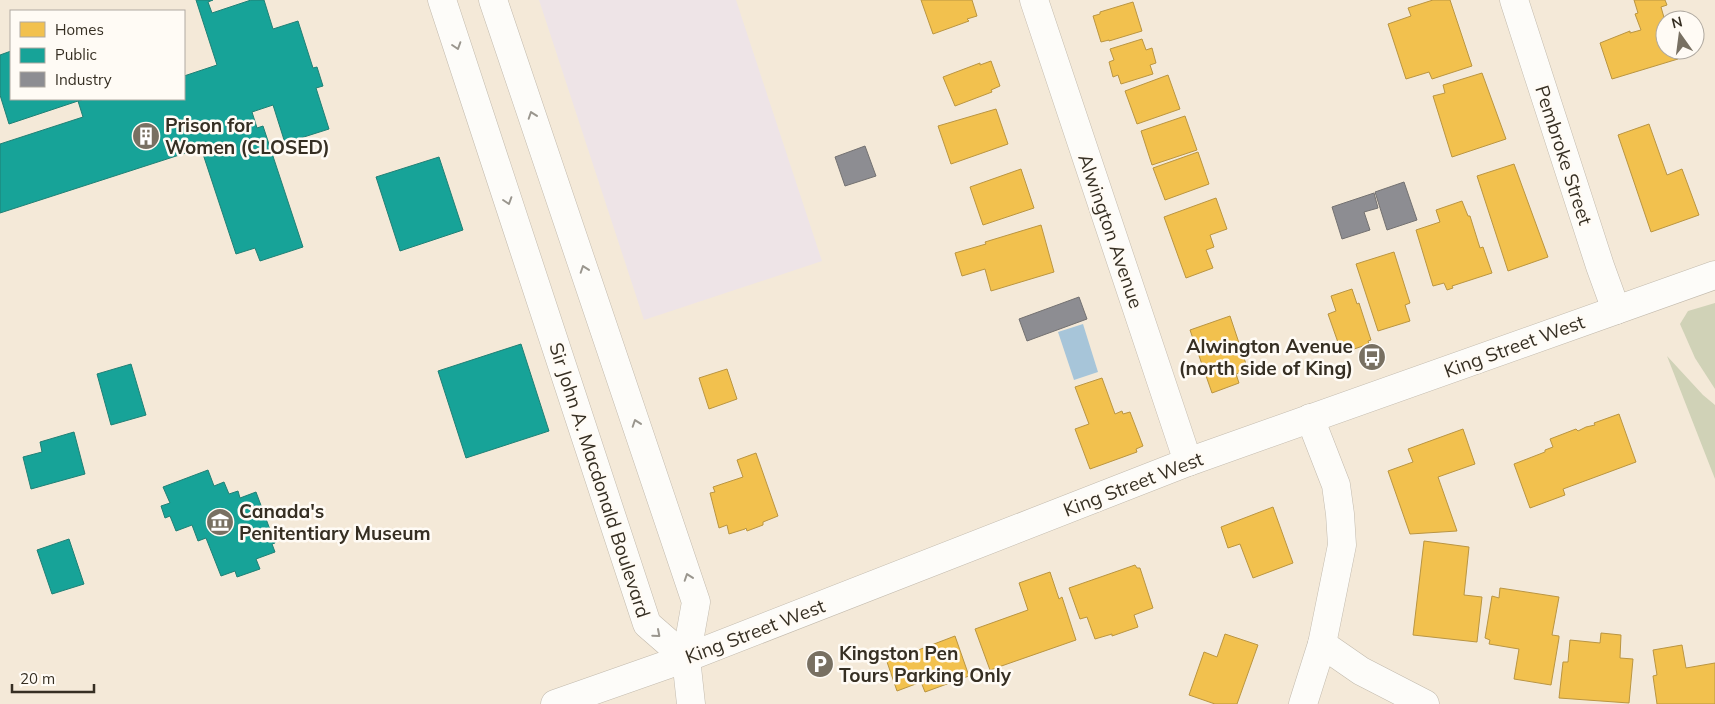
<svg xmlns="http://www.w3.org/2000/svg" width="1715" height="704" font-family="Mulish,sans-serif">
  <rect width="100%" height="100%" fill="#f4e9d8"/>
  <!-- education -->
  <polygon fill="#eee4e7" points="539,0 736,0 822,261 644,320"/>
  <!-- green -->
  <g fill="#d0d2b7">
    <polygon points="1715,303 1715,389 1695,358 1680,324 1688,311"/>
    <polygon points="1667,356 1703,395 1715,405 1715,479"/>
  </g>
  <!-- water -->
  <polygon fill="#a7c5d9" points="1083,324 1098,372 1074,380 1058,332"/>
  <!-- homes -->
  <g fill="#f2c14e" stroke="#ba9541">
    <polygon points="921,0 972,0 977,16 967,19 969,21 933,34"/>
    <polygon points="1433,0 1450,0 1472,66 1432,79 1429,72 1406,79 1388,24 1411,16 1408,8"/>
    <polygon points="1634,0 1665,0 1667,5 1661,7 1665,21 1665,50 1675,50 1678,59 1612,79 1600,43 1630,31 1630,33 1641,30 1635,14 1638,13"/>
    <polygon points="1133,2 1142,31 1109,41 1109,40 1101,42 1093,16 1100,14 1100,12"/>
    <polygon points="1142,39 1146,50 1152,48 1156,63 1150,65 1153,74 1121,84 1118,75 1113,77 1109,62 1114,60 1110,49"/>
    <polygon points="991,61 1000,86 991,90 992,92 955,106 943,77 980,63 980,65"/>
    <polygon points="1482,73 1506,139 1452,157 1433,96 1445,93 1443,85"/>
    <polygon points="1168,75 1180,109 1137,124 1125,91"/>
    <polygon points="996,109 1008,144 951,164 938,126"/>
    <polygon points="1185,116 1197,150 1152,165 1141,131"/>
    <polygon points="1649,124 1667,175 1682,169 1699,215 1651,232 1618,135"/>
    <polygon points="1198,152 1209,184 1165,200 1153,168"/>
    <polygon points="1514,164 1548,257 1508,271 1477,176"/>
    <polygon points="1021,169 1034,208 983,225 970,187"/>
    <polygon points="1216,198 1227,229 1210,235 1214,247 1206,250 1213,268 1186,278 1164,217"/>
    <polygon points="1462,201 1468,216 1470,216 1480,248 1483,247 1492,273 1452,286 1453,288 1447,290 1444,283 1433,286 1416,230 1440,222 1436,210"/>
    <polygon points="1041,225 1054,272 991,291 985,269 962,276 955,253 986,244 985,242"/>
    <polygon points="1394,252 1410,303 1405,305 1410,321 1378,331 1356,264"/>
    <polygon points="1352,289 1357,304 1359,303 1371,340 1368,341 1369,344 1354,349 1354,346 1341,351 1328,314 1336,311 1331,296"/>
    <polygon points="1230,316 1248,370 1236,374 1239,383 1212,393 1190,330"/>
    <polygon points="727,369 737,399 709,409 699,378"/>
    <polygon points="1102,378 1115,414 1122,411 1123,414 1130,412 1143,446 1136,449 1137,452 1090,469 1075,429 1089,424 1075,387"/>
    <polygon points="1619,414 1636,462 1563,489 1565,495 1530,508 1514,464 1545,452 1545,450 1553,447 1550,439 1576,429 1578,431 1586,427 1595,425 1594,423"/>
    <polygon points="1463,429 1475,464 1438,477 1457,531 1410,534 1388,471 1413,462 1408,449"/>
    <polygon points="756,453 778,516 763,522 763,525 747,531 746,528 745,529 729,534 727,525 719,528 710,493 715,492 713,487 743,477 737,460"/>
    <polygon points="1273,507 1293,563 1253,578 1240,544 1228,548 1221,527"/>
    <polygon points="1424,541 1469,547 1464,595 1482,597 1477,642 1413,635"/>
    <polygon points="1135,565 1137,568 1140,568 1153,608 1134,615 1138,627 1112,636 1112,634 1095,639 1087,617 1080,619 1069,588"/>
    <polygon points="1050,572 1059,599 1062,597 1076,640 990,670 975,629 1028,610 1019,583"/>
    <polygon points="1500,588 1559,597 1552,635 1559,636 1559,638 1551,685 1514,679 1519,649 1489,644 1490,640 1485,638 1492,596 1499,598"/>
    <polygon points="1601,633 1621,635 1620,658 1633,659 1629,703 1559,698 1563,662 1568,662 1570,640 1600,643"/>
    <polygon points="1225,634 1258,645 1237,704 1215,704 1189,695 1204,652 1217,657"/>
    <polygon points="955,636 969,676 925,692 921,682 897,691 886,659 912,649 913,652"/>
    <polygon points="1682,645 1686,668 1715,663 1715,704 1657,704 1653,676 1657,675 1653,650"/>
  </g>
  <!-- public -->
  <g fill="#17a398" stroke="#208075">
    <polygon points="196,0 213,0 208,2 212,13 251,0 264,0 273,29 298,21 313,68 317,67 323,86 316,88 329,129 285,143 273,105 252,112 257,128 263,126 303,247 260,261 255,248 236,254 201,148 0,213 0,144 83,117 78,101 84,99 184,99 184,76 217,65"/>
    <polygon points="11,51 11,99 84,99 9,124 0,95 0,55"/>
    <polygon points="439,157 463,230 400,251 376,177"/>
    <polygon points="521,344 549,431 466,458 438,371"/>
    <polygon points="131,364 146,415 111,425 97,374"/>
    <polygon points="74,432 85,474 31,489 23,457 42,452 40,442"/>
    <polygon points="208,470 214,486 224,482 229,494 238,491 240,498 256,492 275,543 272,544 275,552 256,559 260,569 237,577 235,571 221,576 206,538 198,541 192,525 176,531 170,516 165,518 161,506 170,503 163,487"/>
    <polygon points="69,539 84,584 52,594 37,550"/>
  </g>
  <!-- industry -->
  <g fill="#8d8d92" stroke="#737171">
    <polygon points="865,146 876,176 845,186 835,157"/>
    <polygon points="1404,182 1417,220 1387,230 1375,192"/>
    <polygon points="1374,193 1378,208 1364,212 1370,230 1342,239 1332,207"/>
    <polygon points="1079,297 1087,319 1027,341 1019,319"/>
  </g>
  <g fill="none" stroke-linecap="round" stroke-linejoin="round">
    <!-- minor casing -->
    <g stroke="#c2baad" stroke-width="29">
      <g id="minor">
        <polyline points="1034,0 1188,462"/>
        <polyline points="1514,0 1600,266 1616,310"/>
        <polyline points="1310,418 1336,485 1340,514 1342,545 1322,644"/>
        <polyline points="686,658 691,704"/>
        <polyline points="1303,704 1322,644 1361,671 1425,704"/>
      </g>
    </g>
    <!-- major casing -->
    <g stroke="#c2baad" stroke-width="29">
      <g id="major">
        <polyline points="442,0 647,624 686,658"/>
        <polyline points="493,0 696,602 686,658"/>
        <polyline points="555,704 686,658 1188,462 1715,275"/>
      </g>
    </g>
    <!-- minor -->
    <use href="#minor" stroke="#fdfcf9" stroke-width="28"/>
    <!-- major -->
    <use href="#major" stroke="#fdfcf9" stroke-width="28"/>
  </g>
  <!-- one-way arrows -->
  <defs><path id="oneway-chevron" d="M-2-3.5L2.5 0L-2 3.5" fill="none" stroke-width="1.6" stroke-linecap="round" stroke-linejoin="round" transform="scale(1.25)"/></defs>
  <g stroke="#9a968e">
    <use href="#oneway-chevron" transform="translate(457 46) rotate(72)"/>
    <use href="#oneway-chevron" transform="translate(532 115) rotate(-109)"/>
    <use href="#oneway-chevron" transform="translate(508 201) rotate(72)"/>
    <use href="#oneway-chevron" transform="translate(584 269) rotate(-109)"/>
    <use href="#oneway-chevron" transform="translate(636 423) rotate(-109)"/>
    <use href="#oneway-chevron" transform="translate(688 577) rotate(-109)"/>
    <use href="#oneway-chevron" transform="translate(657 634) rotate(41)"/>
  </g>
  <!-- icons -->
  <defs>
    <g id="building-disc" transform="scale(1.4375)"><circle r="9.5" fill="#787062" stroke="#fffbf5"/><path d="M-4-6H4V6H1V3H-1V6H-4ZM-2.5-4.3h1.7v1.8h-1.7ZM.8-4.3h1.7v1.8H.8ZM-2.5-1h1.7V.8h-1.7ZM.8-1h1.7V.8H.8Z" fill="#fff"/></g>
    <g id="bus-disc" transform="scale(1.4375)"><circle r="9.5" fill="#787062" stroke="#fffbf5"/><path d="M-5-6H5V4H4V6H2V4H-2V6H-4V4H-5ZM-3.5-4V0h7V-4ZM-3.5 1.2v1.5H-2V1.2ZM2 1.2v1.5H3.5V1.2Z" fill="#fff"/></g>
    <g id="museum-disc" transform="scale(1.4375)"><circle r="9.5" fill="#787062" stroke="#fffbf5"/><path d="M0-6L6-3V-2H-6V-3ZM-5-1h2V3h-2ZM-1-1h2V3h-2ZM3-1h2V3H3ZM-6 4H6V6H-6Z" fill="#fff"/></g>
    <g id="parking-disc" transform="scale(1.4375)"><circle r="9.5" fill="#787062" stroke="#fffbf5"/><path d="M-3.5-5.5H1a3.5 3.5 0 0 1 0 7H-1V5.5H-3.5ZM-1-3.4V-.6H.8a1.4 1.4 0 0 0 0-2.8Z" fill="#fff"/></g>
  </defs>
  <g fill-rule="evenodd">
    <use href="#building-disc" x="146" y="136"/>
    <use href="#bus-disc" x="1372" y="357"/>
    <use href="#museum-disc" x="220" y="522"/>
    <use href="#parking-disc" x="820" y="664"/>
  </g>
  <g text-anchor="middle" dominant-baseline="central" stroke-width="5" stroke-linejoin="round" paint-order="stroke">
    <!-- poi labels -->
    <g font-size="19" font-weight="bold" fill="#362f23" stroke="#fffbf5" text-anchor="start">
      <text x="165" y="125">Prison for<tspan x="165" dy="22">Women (CLOSED)</tspan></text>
      <text x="1353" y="346" text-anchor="end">Alwington Avenue<tspan x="1353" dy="22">(north side of King)</tspan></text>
      <text x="239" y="511">Canada's<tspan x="239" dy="22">Penitentiary Museum</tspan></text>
      <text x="839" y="653">Kingston Pen<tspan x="839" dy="22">Tours Parking Only</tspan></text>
    </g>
    <!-- street labels -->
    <g font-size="19" fill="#362f23" stroke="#fffbf5">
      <text transform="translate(1564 155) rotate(72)">Pembroke Street</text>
      <text transform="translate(1111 231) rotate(71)">Alwington Avenue</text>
      <text transform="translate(1514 346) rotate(-20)">King Street West</text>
      <text transform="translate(600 480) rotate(72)">Sir John A. Macdonald Boulevard</text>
      <text transform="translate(1133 484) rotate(-21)">King Street West</text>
      <text transform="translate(755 631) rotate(-21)">King Street West</text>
    </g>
  </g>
  <!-- legend -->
  <rect x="10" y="10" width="175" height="90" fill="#fffbf5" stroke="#afa9a1"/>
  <rect x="20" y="22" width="25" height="15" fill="#f2c14e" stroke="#afa9a1"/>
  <text x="55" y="35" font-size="15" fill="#362f23">Homes</text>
  <rect x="20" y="48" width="25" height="15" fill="#17a398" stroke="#afa9a1"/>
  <text x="55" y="60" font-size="15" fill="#362f23">Public</text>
  <rect x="20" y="72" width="25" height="15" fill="#8d8d92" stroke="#afa9a1"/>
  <text x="55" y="85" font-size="15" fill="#362f23">Industry</text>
  <!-- north arrow -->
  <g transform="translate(1680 35) rotate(346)"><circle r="24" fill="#fffbf5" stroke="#afa9a1"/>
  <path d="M0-4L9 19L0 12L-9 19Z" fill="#787062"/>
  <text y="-8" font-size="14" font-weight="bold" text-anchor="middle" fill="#362f23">N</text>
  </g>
  <!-- scale -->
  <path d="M12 684v8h82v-8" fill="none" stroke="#362f23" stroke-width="2.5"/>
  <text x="20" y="684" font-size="15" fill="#362f23" stroke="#fffbf5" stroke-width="4" paint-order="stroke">20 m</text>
</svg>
